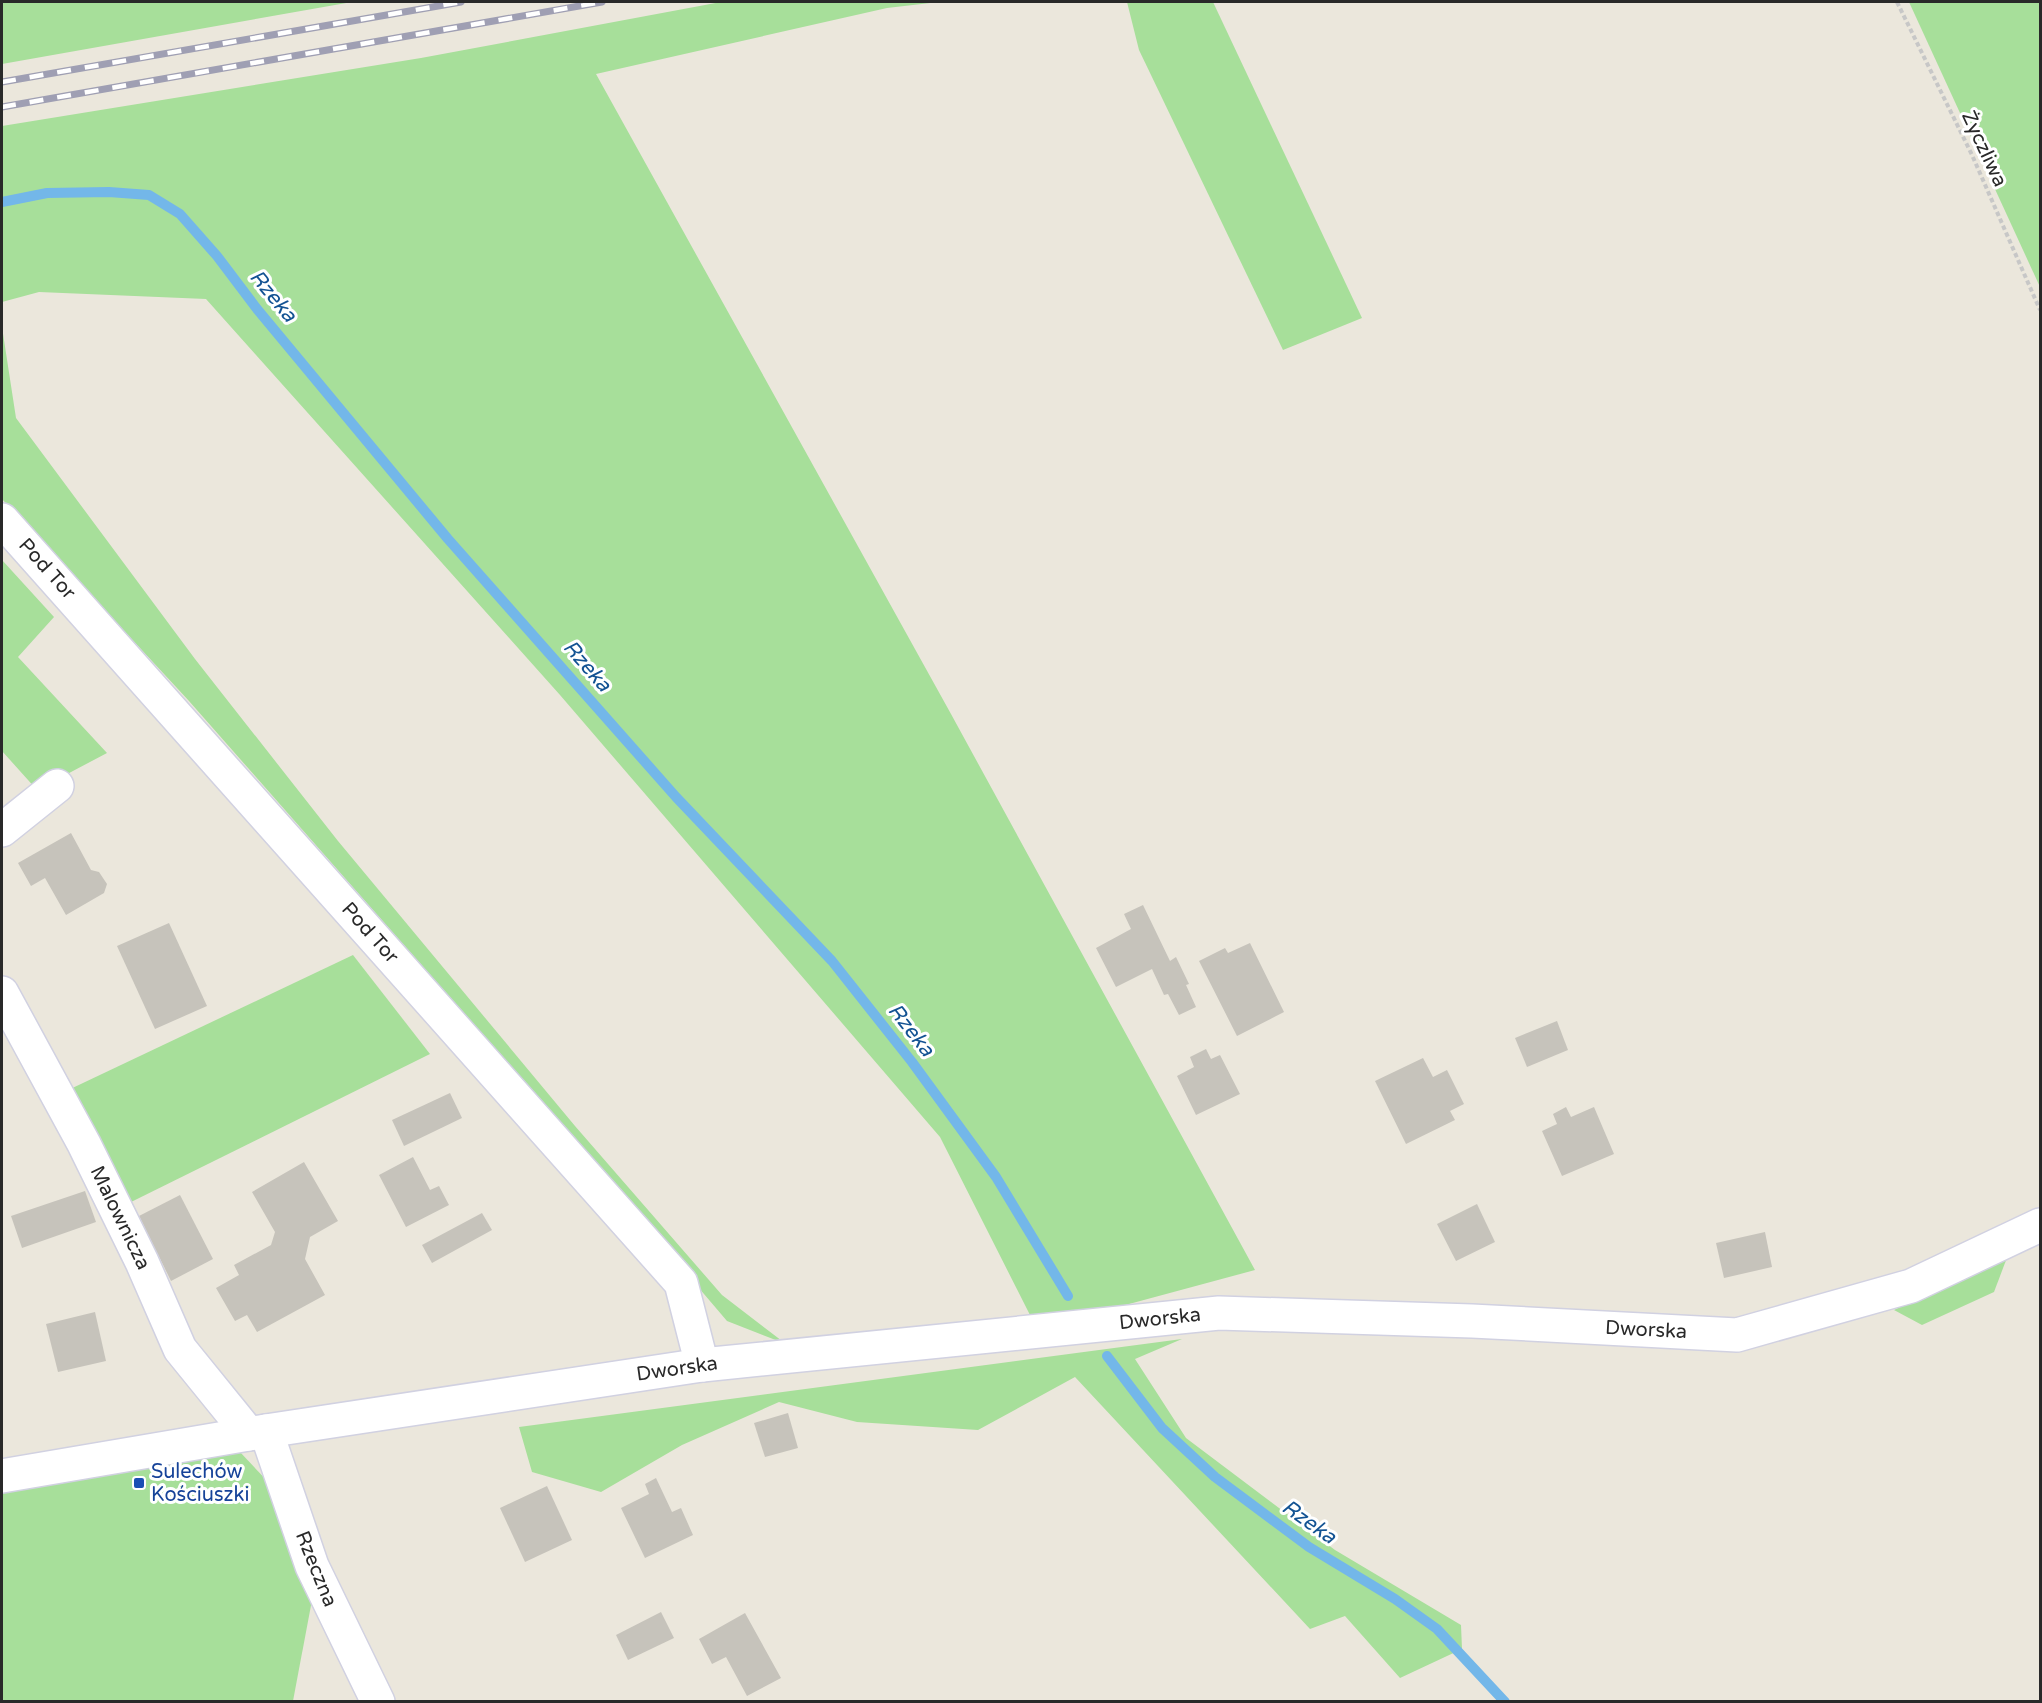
<svg xmlns="http://www.w3.org/2000/svg" width="2042" height="1703" font-family="'Varela Round',sans-serif">
  <rect width="100%" height="100%" fill="#ebe7dc"/>
  <!-- green -->
  <g fill="#a7df9a">
    <polygon points="2,2 352,2 2,64"/>
    <polygon points="721,2 939,2 887,8 596,74 951,714 1255,1270 1092,1314 1031,1317 940,1137 560,695 206,299 39,292 2,302 2,126 421,58"/>
    <polygon points="1127,2 1213,2 1362,318 1283,350 1139,50"/>
    <polygon points="1909,2 2040,2 2040,287"/>
    <polygon points="2,327 16,418 195,659 338,841 575,1126 722,1295 786,1344 727,1321 491,1044 189,701 2,499"/>
    <polygon points="2,560 54,617 18,657 107,753 37,790 2,751"/>
    <polygon points="353,955 430,1054 123,1206 64,1092"/>
    <polygon points="2008,1255 1994,1292 1922,1325 1894,1310"/>
    <polygon points="1182,1339 1135,1359 1186,1438 1335,1550 1461,1625 1462,1649 1400,1678 1345,1616 1310,1629 1075,1377 978,1430 857,1422 779,1402 682,1445 601,1492 532,1472 519,1427"/>
    <polygon points="201,1452 240,1452 271,1485 312,1600 293,1701 2,1701 2,1493"/>
  </g>
  <g fill="none" stroke-linecap="round" stroke-linejoin="round">
    <!-- stream -->
    <g stroke="#73b7e9" stroke-width="10">
      <polyline points="2,202 47,193 109,192 149,195 180,214 217,256 257,309 448,539 676,797 832,961 912,1062 996,1177 1068,1296"/>
      <polyline points="1107,1356 1162,1428 1215,1477 1309,1547 1395,1599 1437,1629 1505,1702"/>
    </g>
  </g>
  <!-- building -->
  <g fill="#c6c3bb">
    <polygon points="71,833 91,870 99,872 107,884 104,893 66,915 45,878 31,886 18,863"/>
    <polygon points="1143,905 1170,961 1176,957 1189,984 1186,985 1196,1007 1179,1015 1168,994 1164,995 1152,969 1116,987 1096,948 1131,929 1124,914"/>
    <polygon points="169,923 207,1006 155,1029 117,946"/>
    <polygon points="1250,943 1284,1012 1237,1036 1199,961 1225,948 1228,953"/>
    <polygon points="1557,1021 1568,1050 1527,1067 1515,1038"/>
    <polygon points="1206,1049 1211,1059 1220,1055 1240,1094 1196,1115 1177,1076 1194,1067 1190,1057"/>
    <polygon points="1423,1058 1433,1077 1447,1070 1464,1104 1450,1111 1455,1120 1406,1144 1375,1081"/>
    <polygon points="450,1093 462,1118 404,1146 392,1120"/>
    <polygon points="1566,1107 1571,1117 1594,1107 1614,1154 1562,1176 1542,1131 1557,1124 1553,1114"/>
    <polygon points="413,1157 430,1190 439,1186 449,1205 406,1227 379,1175"/>
    <polygon points="304,1162 338,1221 310,1237 305,1259 325,1295 257,1332 247,1315 235,1321 216,1288 239,1275 234,1265 271,1245 275,1232 252,1192"/>
    <polygon points="85,1191 96,1222 22,1248 11,1216"/>
    <polygon points="180,1195 213,1259 171,1281 139,1216"/>
    <polygon points="1477,1204 1495,1242 1456,1261 1437,1224"/>
    <polygon points="482,1213 492,1230 432,1263 422,1245"/>
    <polygon points="1765,1232 1772,1267 1724,1278 1716,1243"/>
    <polygon points="95,1312 106,1361 58,1372 46,1324"/>
    <polygon points="788,1413 798,1448 765,1457 754,1423"/>
    <polygon points="656,1478 672,1512 681,1508 693,1535 645,1558 621,1508 649,1494 645,1484"/>
    <polygon points="547,1486 572,1540 525,1562 500,1508"/>
    <polygon points="661,1612 674,1638 628,1660 616,1635"/>
    <polygon points="745,1613 781,1678 747,1696 726,1657 712,1664 699,1639"/>
  </g>
  <g fill="none" stroke-linecap="round" stroke-linejoin="round">
    <!-- minor casing -->
    <g stroke="#d1d1e1" stroke-width="36">
      <g id="minor">
        <polyline points="2,520 681,1283 702,1365"/>
        <polyline points="2,830 57,786"/>
        <polyline points="2,993 84,1144 142,1262 180,1349 249,1434"/>
        <polyline points="266,1431 312,1566 378,1702"/>
        <polyline points="2,1476 266,1431 702,1365 1219,1313 1472,1321 1737,1335 1911,1286 2040,1225"/>
      </g>
    </g>
    <!-- path -->
    <polyline stroke="#c7c7c7" stroke-width="4" stroke-dasharray="4.5 3" stroke-linecap="butt" points="1897,2 1972,155 2040,310"/>
    <!-- minor -->
    <use href="#minor" stroke="#fff" stroke-width="33"/>
    <!-- rail casing -->
    <g stroke="#9f9fb3" stroke-width="7">
      <g id="rail">
        <polyline points="2,82 461,2"/>
        <polyline points="2,107 602,2"/>
      </g>
    </g>
    <!-- rail -->
    <use href="#rail" stroke="#fff" stroke-width="4.5" stroke-dasharray="14" stroke-linecap="butt"/>
  </g>
  <!-- markers -->
  <rect fill="#1a4fb4" stroke="#fff" stroke-width="2" x="133" y="1477" width="12" height="12" rx="3"/>
  <g text-anchor="middle" dominant-baseline="central" stroke-width="6" stroke-linejoin="round" paint-order="stroke">
    <!-- street labels -->
    <g font-size="20" fill="#292929" stroke="#fff">
      <text transform="translate(1984 149) rotate(65)">Życzliwa</text>
      <text transform="translate(47 569) rotate(48)">Pod Tor</text>
      <text transform="translate(370 933) rotate(48)">Pod Tor</text>
      <text transform="translate(120 1218) rotate(64)">Malownicza</text>
      <text transform="translate(1160 1319) rotate(-6)">Dworska</text>
      <text transform="translate(1646 1330) rotate(3)">Dworska</text>
      <text transform="translate(677 1369) rotate(-8)">Dworska</text>
      <text transform="translate(316 1569) rotate(68)">Rzeczna</text>
    </g>
    <!-- transit labels -->
    <g font-size="20" fill="#164399" stroke="#fff" text-anchor="start">
      <text x="151" y="1472">Sulechów<tspan x="151" dy="23">Kościuszki</tspan></text>
    </g>
    <!-- water labels -->
    <g font-size="21" font-style="italic" fill="#135393" stroke="#fff">
      <text transform="translate(273 296) rotate(50)">Rzeka</text>
      <text transform="translate(587 666) rotate(49)">Rzeka</text>
      <text transform="translate(911 1030) rotate(52)">Rzeka</text>
      <text transform="translate(1309 1522) rotate(35)">Rzeka</text>
    </g>
  </g>
  <!-- border -->
  <rect width="2042" height="1703" fill="none" stroke="#292929" stroke-width="6"/>
</svg>
